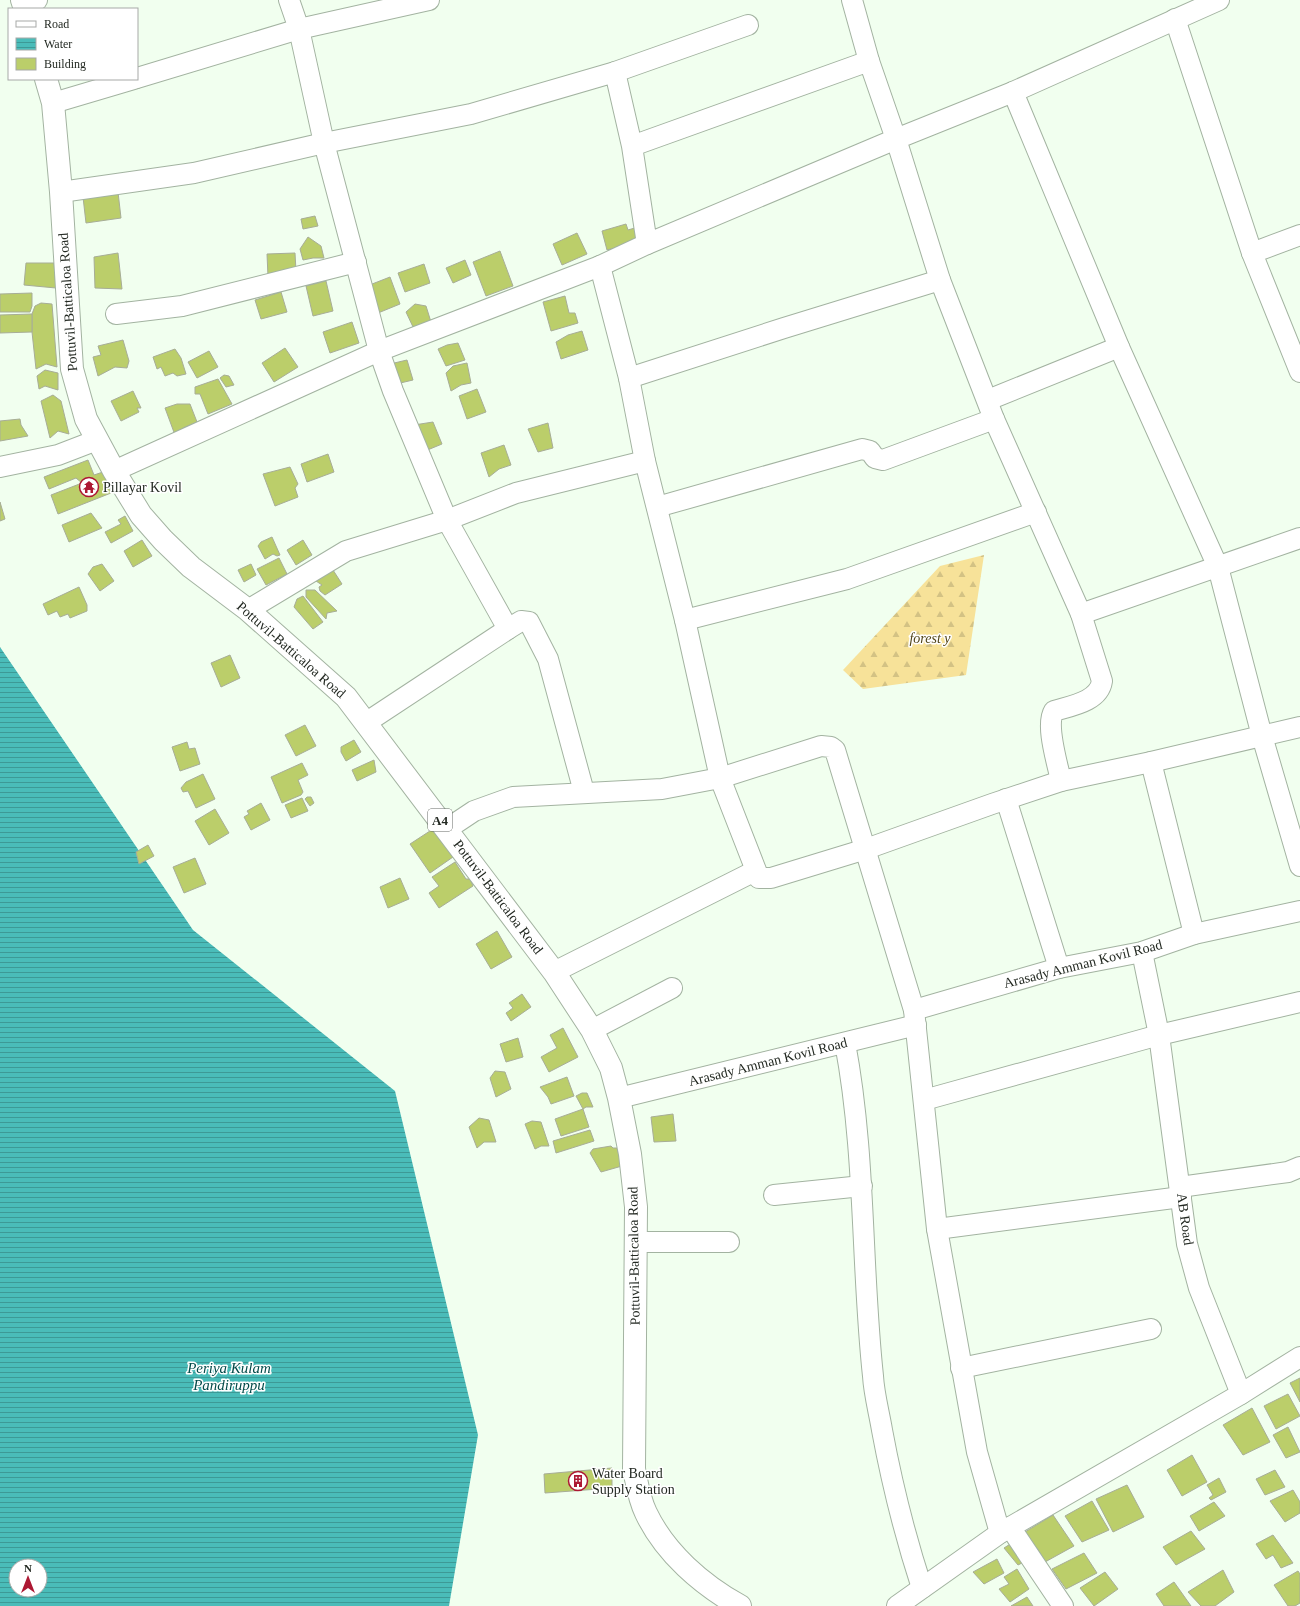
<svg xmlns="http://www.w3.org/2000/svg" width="1300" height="1606" font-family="Georgia,serif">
  <defs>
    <pattern id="forest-firs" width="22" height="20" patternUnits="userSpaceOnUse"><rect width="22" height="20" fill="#f7e299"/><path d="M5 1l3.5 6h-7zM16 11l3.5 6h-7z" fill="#d3c284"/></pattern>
    <pattern id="water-rules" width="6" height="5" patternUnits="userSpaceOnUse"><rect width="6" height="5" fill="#4abcb9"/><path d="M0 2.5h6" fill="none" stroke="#3d9996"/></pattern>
  </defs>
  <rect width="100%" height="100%" fill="#f1ffef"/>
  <!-- forest -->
  <polygon fill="url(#forest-firs)" points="984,555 966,675 863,689 843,670 940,566"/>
  <!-- water -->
  <path fill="url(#water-rules)" fill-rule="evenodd" d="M0 647 193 930 395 1091 478 1435 449 1606H0ZM16 1566H40V1590H16Z"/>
  <!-- building -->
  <g fill="#bbce6a" stroke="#a7ad97">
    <polygon points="118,192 121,218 86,223 83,197"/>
    <polygon points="315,216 318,226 303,229 301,219"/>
    <polygon points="626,224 628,230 638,227 642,241 607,250 602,231"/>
    <polygon points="577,233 587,254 562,265 553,244"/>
    <polygon points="308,237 321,246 324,258 313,258 303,260 300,249"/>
    <polygon points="500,251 513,286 486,296 473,262"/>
    <polygon points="118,253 122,289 95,288 94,257"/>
    <polygon points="295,253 296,271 268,277 267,254"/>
    <polygon points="465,260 471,275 453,283 446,268"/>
    <polygon points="26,263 54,263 56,288 24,285"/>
    <polygon points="424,264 430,283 405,292 398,273"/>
    <polygon points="390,277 400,304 378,313 367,286"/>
    <polygon points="326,281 333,311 313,316 306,286"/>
    <polygon points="281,292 287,312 261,319 255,300"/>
    <polygon points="32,293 32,306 30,312 0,312 0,294"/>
    <polygon points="565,296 569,313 575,313 578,323 551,331 543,302"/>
    <polygon points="41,303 52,304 57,367 46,364 36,369 32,332 32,314 35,306"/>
    <polygon points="415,304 426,306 431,322 414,329 406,312"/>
    <polygon points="32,314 32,332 0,333 0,315"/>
    <polygon points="352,322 359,343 330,353 323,332"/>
    <polygon points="582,331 588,350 561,359 556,342 568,335"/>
    <polygon points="123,340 129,361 127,368 115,367 98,376 93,357 101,355 98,346"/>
    <polygon points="458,343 465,360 446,366 438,349 447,345"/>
    <polygon points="285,348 298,367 274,382 262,363"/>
    <polygon points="175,349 181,358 186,374 177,376 173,373 165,376 161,367 157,369 153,357"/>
    <polygon points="209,351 218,367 197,378 188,362"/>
    <polygon points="407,360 413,380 396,384 390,364"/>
    <polygon points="467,363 471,383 461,385 451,391 446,373 453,366"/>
    <polygon points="45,370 58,373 58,390 45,386 39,389 37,376"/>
    <polygon points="224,375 229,376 234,385 226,387 220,378"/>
    <polygon points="218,379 232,404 208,414 200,394 195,394 195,387"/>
    <polygon points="477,389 486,412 467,419 459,396"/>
    <polygon points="133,391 141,408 137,408 139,412 121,421 111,401"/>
    <polygon points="53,395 61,401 69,434 58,431 50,438 41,401"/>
    <polygon points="177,404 190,404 197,422 183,428 185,432 175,435 165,408"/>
    <polygon points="20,419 21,425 28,436 0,441 0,421"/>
    <polygon points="433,422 442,444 425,451 414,425"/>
    <polygon points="548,423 553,448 538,452 528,429"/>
    <polygon points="504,445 511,465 499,469 489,477 481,453"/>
    <polygon points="328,454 334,472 307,482 301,464"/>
    <polygon points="88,460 94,475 103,472 111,493 58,514 51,495 82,483 76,478 49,489 44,477"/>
    <polygon points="290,467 298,484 295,488 298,497 275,506 263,474"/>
    <polygon points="0,502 5,519 0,521"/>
    <polygon points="91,513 102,528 69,542 62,525"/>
    <polygon points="125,516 133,531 111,543 105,532 121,524 118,520"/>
    <polygon points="272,537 280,555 277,556 273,554 265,559 258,546 261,542"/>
    <polygon points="142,540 152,556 133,567 124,551"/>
    <polygon points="303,540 312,555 296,565 287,550"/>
    <polygon points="279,558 287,574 266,585 257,569"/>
    <polygon points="102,564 114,581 100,591 88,574 93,567"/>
    <polygon points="251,564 256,575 244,582 238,570"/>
    <polygon points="333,570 342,584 325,595 320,591 319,587 322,585 316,581"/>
    <polygon points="79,587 87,605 87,611 70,618 68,614 60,617 57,611 48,615 43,604"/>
    <polygon points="306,590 315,590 337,611 327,613 326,619 306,597"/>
    <polygon points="303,596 323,622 313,629 294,607 297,599"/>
    <polygon points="230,655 240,678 221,687 211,663"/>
    <polygon points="305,725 316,746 296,756 285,735"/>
    <polygon points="354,740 361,752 346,761 341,752 341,747"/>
    <polygon points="187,742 189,749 195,748 200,764 180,771 172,747"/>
    <polygon points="374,760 376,772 357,781 352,770"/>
    <polygon points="302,763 308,775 298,780 303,792 301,795 282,803 271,777"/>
    <polygon points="203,774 215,799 196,808 188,791 183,792 181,788 186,782"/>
    <polygon points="307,797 311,797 314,803 310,806 305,799"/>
    <polygon points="302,798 308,811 291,818 285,805"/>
    <polygon points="261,803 270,820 251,830 244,817 249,814 247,811"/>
    <polygon points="215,809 229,833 209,845 195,821"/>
    <polygon points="433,829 453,857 430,873 410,844"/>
    <polygon points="148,845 154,856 139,864 136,852"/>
    <polygon points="195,858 206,884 184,893 173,867"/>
    <polygon points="455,862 466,879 470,879 473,886 439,908 429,893 439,886 432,877"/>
    <polygon points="400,878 409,899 388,908 380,887"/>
    <polygon points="497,931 512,957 491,969 476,944"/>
    <polygon points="522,994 531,1007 511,1021 506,1013 513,1008 509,1003"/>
    <polygon points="563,1028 578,1057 549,1072 541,1057 557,1048 550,1035"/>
    <polygon points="518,1038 523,1057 506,1062 500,1044"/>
    <polygon points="495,1071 505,1072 511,1089 496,1097 490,1078"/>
    <polygon points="567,1077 574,1096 551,1104 548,1097 540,1087"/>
    <polygon points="582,1093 587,1093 593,1107 586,1107 583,1109 576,1096"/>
    <polygon points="583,1109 589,1127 561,1136 555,1119"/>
    <polygon points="673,1114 676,1141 654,1142 651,1117"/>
    <polygon points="479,1118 489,1120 496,1142 484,1142 477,1148 469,1127"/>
    <polygon points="532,1121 541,1122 549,1146 541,1146 535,1149 525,1124"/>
    <polygon points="590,1130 594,1141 556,1153 553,1141"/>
    <polygon points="611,1146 613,1148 617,1148 622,1166 601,1172 590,1153 593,1149"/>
    <polygon points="1300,1378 1300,1402 1290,1383"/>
    <polygon points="1288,1394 1300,1416 1276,1429 1264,1406"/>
    <polygon points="1252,1408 1270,1442 1243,1455 1223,1425"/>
    <polygon points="1288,1427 1300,1452 1286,1458 1273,1435"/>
    <polygon points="1192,1455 1207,1482 1182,1496 1167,1470"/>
    <polygon points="612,1468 612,1488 545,1493 544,1474"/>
    <polygon points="1275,1470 1285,1487 1265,1495 1256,1479"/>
    <polygon points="1219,1478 1226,1492 1211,1500 1209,1498 1213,1495 1207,1485"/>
    <polygon points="1127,1485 1144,1517 1113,1532 1096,1499"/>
    <polygon points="1293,1490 1300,1502 1300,1513 1285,1522 1270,1501"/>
    <polygon points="1092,1501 1109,1530 1082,1542 1065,1516"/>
    <polygon points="1214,1502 1225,1516 1199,1531 1190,1516"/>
    <polygon points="1053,1515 1074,1546 1045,1562 1037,1548 1030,1551 1020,1535"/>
    <polygon points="1191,1531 1205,1549 1176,1565 1163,1547"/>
    <polygon points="1273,1535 1293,1563 1281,1568 1273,1555 1266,1559 1256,1544"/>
    <polygon points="1015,1541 1028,1560 1018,1565 1004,1548"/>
    <polygon points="1084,1553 1097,1573 1066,1589 1052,1569"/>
    <polygon points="997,1559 1004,1573 984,1584 973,1572"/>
    <polygon points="1017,1569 1029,1589 1010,1602 999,1589 1009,1584 1004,1577"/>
    <polygon points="1223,1570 1234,1592 1215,1606 1201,1606 1188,1592"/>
    <polygon points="1298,1571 1300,1574 1300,1603 1295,1606 1288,1606 1274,1585"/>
    <polygon points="1105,1572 1118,1589 1094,1606 1080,1588"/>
    <polygon points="1174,1582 1191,1606 1164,1606 1156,1594"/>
    <polygon points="1027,1597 1033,1606 1011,1606"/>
  </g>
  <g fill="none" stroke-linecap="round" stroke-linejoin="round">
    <!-- minor casing -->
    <g stroke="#a3b3a1" stroke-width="22">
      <g id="minor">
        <polyline points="289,0 299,29 324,143 379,351 393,391 447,520 508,629"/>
        <polyline points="852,0 869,61"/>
        <polyline points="24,6 37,0"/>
        <polyline points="1175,19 1252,253 1300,372"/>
        <polyline points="615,72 748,25"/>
        <polyline points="137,78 299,29 429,0"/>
        <polyline points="1013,92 1119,347 1218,567 1262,736 1300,866"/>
        <polyline points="53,103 134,79"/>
        <polyline points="61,192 194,173 324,143 471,114 615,72 632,146 869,61 896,139 647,244 632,146"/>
        <polyline points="1252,253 1300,235"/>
        <polyline points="600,266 629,378 645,461 685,620 720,778 759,878 771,878 866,849 992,804 1061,781 1151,762 1300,727"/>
        <polyline points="116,314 182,306 356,262"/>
        <polyline points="629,378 784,328 940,280"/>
        <polyline points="988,400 1119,347"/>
        <polyline points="0,467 58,455 97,440"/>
        <polyline points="114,471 379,351 600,266 647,244"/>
        <polyline points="657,507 862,449 870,451 875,458 883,460 994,419"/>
        <polyline points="248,610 346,551 447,520 516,493 645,461"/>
        <polyline points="1081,614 1300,538"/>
        <polyline points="685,620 847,579 1036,512"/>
        <polyline points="367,722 508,629 521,621 529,622 548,659 584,792"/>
        <polyline points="1151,762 1194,934"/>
        <path d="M1061 781C1058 765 1045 725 1054 711 1070 706 1099 702 1102 681L1081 614 994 419 940 280 896 139 1013 92 1219 0"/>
        <polyline points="1006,799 1059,968"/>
        <polyline points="447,829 474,811 513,797 662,789 720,778 821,746 831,747 835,750 914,1010 937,1229 977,1452 1000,1533"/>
        <polyline points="1142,952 1159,1035 1187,1244 1199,1288 1241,1394"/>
        <polyline points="554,972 755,871"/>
        <polyline points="914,1010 1059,968 1142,952 1194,934 1300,911"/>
        <polyline points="592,1030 672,988"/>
        <path d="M845 1043C866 1154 861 1265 873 1376 874 1394 879 1412 882 1430 892 1484 905 1536 922 1588"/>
        <polyline points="619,1098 916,1025"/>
        <polyline points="924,1100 1159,1035 1300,1002"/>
        <polyline points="1180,1187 1288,1172 1300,1167"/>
        <polyline points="774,1195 862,1186"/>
        <polyline points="937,1229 1181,1197"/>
        <polyline points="636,1242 729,1242"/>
        <polyline points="961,1368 1151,1329"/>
        <polyline points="1010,1527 1063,1606"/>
        <polyline points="897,1606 1000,1533 1241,1394 1300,1357"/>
      </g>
    </g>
    <!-- highway casing -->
    <g stroke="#a3b3a1" stroke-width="24">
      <g id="highway">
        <polyline points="22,0 25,9"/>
        <path d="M46 79 53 103 61 192 72 369 86 419 114 471 141 515 163 540 191 567 248 610 346 697 554 972 592 1030 611 1068 619 1098 630 1154 636 1207 634 1469C637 1484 639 1499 646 1513 665 1553 702 1585 740 1606"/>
      </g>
    </g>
    <!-- minor -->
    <use href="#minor" stroke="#fff" stroke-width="20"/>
    <!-- highway -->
    <use href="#highway" stroke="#fff" stroke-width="22"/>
  </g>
  <!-- icons -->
  <defs>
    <g id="temple-ring" transform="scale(1)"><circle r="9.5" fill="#fff" stroke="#ad1833" stroke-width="1.5"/><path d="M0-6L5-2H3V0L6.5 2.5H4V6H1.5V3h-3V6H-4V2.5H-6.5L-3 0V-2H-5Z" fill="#ad1833"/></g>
    <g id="building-ring" transform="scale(1)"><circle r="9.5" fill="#fff" stroke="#ad1833" stroke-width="1.5"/><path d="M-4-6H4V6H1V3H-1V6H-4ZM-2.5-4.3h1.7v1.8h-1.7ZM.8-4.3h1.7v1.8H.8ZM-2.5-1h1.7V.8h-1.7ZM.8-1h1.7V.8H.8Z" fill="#ad1833"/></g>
  </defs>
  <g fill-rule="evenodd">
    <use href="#temple-ring" x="89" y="487"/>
    <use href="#building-ring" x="578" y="1481"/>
  </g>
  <g text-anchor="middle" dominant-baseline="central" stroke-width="3" stroke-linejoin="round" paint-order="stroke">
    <!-- shield labels -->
    <rect fill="#fff" stroke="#656964" stroke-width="1" x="428" y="809" width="24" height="22" rx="3"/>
    <g font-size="13" font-weight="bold" fill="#232922">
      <text x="440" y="820">A4</text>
    </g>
    <!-- street labels -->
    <g font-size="14" fill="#232922" stroke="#fff">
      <text transform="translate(68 302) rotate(-94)">Pottuvil-Batticaloa Road</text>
      <text transform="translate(291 650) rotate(41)">Pottuvil-Batticaloa Road</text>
      <text transform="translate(498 897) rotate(53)">Pottuvil-Batticaloa Road</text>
      <text transform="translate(1083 964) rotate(-14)">Arasady Amman Kovil Road</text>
      <text transform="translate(768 1062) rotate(-14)">Arasady Amman Kovil Road</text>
      <text transform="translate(1185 1219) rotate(82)">AB Road</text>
      <text transform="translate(634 1256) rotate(-91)">Pottuvil-Batticaloa Road</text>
    </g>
    <!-- poi labels -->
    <g font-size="14" fill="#232922" stroke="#fff" text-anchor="start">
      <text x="103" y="487">Pillayar Kovil</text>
      <text x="592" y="1473">Water Board<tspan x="592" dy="16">Supply Station</tspan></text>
    </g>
    <!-- park labels -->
    <g font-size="14" font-style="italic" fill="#504418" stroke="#fff">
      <text x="930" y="638">forest y</text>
    </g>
    <!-- water labels -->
    <g font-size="15" font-style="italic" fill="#034b4a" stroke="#fff">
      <text x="229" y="1368">Periya Kulam<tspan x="229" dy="17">Pandiruppu</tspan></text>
    </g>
  </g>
  <!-- legend -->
  <rect x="8" y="8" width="130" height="72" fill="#ffffff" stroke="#a7a9a7"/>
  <rect x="16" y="21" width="20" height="6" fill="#ffffff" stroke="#a7a9a7"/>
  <text x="44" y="28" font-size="12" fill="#232922">Road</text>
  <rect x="16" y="38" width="20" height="12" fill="url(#water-rules)" stroke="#a7a9a7"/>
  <text x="44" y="48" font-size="12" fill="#232922">Water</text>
  <rect x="16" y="58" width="20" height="12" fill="#bbce6a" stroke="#a7a9a7"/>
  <text x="44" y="68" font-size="12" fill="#232922">Building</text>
  <!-- north arrow -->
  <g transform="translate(28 1578)"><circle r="19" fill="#ffffff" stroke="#a7a9a7"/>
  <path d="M0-3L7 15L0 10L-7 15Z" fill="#ad1833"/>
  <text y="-6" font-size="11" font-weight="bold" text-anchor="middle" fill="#232922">N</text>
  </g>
</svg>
